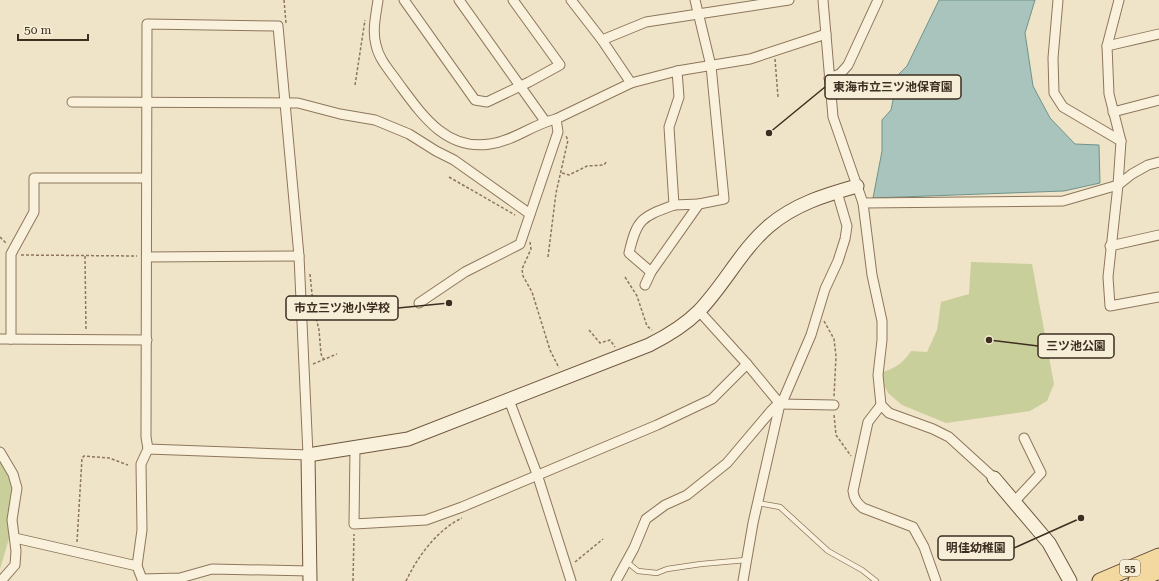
<svg xmlns="http://www.w3.org/2000/svg" width="1159" height="581" font-family="'Roboto Serif','Noto Sans JP',serif">
  <rect width="100%" height="100%" fill="#f0e4c8"/>
  <!-- green -->
  <g fill="#c9cf9b">
    <path d="M971 262 1032 264 1054 384 1047 401 1030 411 946 423 902 405 888 393 883 383V372C896 368 904 362 911 351L927 352 937 330 941 302 969 294Z"/>
    <polygon points="0,456 13,478 18,508 0,569"/>
  </g>
  <!-- water -->
  <polygon fill="#a9c4bc" stroke="#6f938a" points="939,0 1035,0 1025,33 1033,86 1050,118 1075,144 1099,145 1100,183 1064,191 873,198 882,151 882,120 891,110 898,75 907,66"/>
  <g fill="none" stroke-linecap="round" stroke-linejoin="round">
    <!-- lane casing -->
    <g stroke="#8d765c" stroke-width="6">
      <g id="lane">
        <polyline points="758,503 780,507 828,551 862,570 876,581"/>
        <polyline points="627,562 638,571 657,573 667,569 701,564 746,560"/>
      </g>
    </g>
    <!-- street casing -->
    <g stroke="#8d765c" stroke-width="11">
      <g id="street">
        <path d="M378 0C376 15 372 30 376 45 379 60 391 72 399 84 422 115 446 151 490 144 514 141 533 124 556 119L631 83 677 71 750 59 826 34"/>
        <polyline points="404,0 475,100 487,102 529,82 560,65 513,0"/>
        <polyline points="459,0 545,121"/>
        <polyline points="571,0 602,40 631,83"/>
        <polyline points="695,0 711,66 724,199 699,204"/>
        <polyline points="823,0 833,117 863,203 872,275 882,321 882,340 878,375 881,405 889,413 933,429 949,437 994,478"/>
        <polyline points="1058,0 1053,58 1054,93 1063,107 1121,141"/>
        <polyline points="1119,0 1107,46 1109,94 1121,141 1118,185 1108,277 1110,306 1159,297"/>
        <polyline points="602,40 646,22 789,0"/>
        <polyline points="1107,46 1159,34"/>
        <polyline points="829,78 840,74 848,65 878,0"/>
        <polyline points="72,102 298,103 340,114 375,120 409,134 436,151 454,160 530,214"/>
        <polyline points="1113,112 1159,100"/>
        <polyline points="863,203 1063,201 1118,185 1132,174 1148,165 1159,162"/>
        <polyline points="1110,246 1159,235"/>
        <polyline points="147,257 299,256"/>
        <polyline points="651,272 699,204 674,205"/>
        <path d="M645 285 651 272 629 253C637 218 642 217 674 205L669 127 679 97 677 71"/>
        <polyline points="419,303 465,272 520,244 558,132 556,119"/>
        <polyline points="699,311 747,364 780,404"/>
        <polyline points="0,339 147,340"/>
        <polyline points="11,339 11,254 34,212 34,178 145,178"/>
        <polyline points="509,400 537,474 571,581"/>
        <polyline points="780,404 834,405"/>
        <path d="M881 405 868 422 853 491C854 499 857 503 863 508L913 527 924 547 936 581"/>
        <polyline points="355,448 354,524 426,520 462,507 657,425 712,399 747,364"/>
        <polyline points="148,449 308,455 299,256 278,26 147,24 146,437 148,449 141,464 142,530 137,566 142,579 180,578 212,569 310,571"/>
        <polyline points="0,452 13,474 17,488 12,520 16,551 15,565 1,581"/>
        <polyline points="1014,502 1041,473 1024,438"/>
        <polyline points="15,538 137,566"/>
        <polyline points="616,581 634,548 646,519 665,505 687,495 727,463 771,411 784,398 811,335 825,289 838,261 845,239 847,226 837,192"/>
        <polyline points="743,581 753,523 780,404"/>
      </g>
    </g>
    <!-- secondary casing -->
    <g stroke="#6f573f" stroke-width="15">
      <g id="secondary">
        <polyline points="994,478 1049,543 1070,581"/>
        <path d="M310 581 308 455 408 439 649 345C667 336 685 325 699 311 725 284 741 250 769 226 795 204 825 195 857 186"/>
      </g>
    </g>
    <!-- primary casing -->
    <g stroke="#5b4430" stroke-width="17">
      <g id="primary">
        <polyline points="1100,581 1159,556"/>
        <polyline points="1136,581 1159,571"/>
      </g>
    </g>
    <!-- path -->
    <g stroke="#8d765c" stroke-width="1.5" stroke-dasharray="3 2" stroke-linecap="butt">
      <polyline points="284,0 286,23"/>
      <polyline points="775,59 778,97"/>
      <polyline points="355,85 365,20"/>
      <polyline points="562,173 569,175 587,166 604,165 607,161"/>
      <polyline points="449,177 515,215"/>
      <polyline points="0,237 7,244"/>
      <polyline points="530,242 531,249 522,269 523,276 532,292 550,350 559,368"/>
      <polyline points="21,255 137,256"/>
      <polyline points="85,256 86,331"/>
      <polyline points="548,257 556,193 568,140 566,136"/>
      <polyline points="310,274 313,304 319,330 321,354 324,360"/>
      <polyline points="625,277 637,296 647,326 652,330"/>
      <polyline points="824,321 834,339 836,356 834,397"/>
      <polyline points="589,330 600,343 610,340 615,347"/>
      <polyline points="313,364 337,354"/>
      <polyline points="834,415 836,435 851,456"/>
      <polyline points="77,542 82,458 84,456 109,458 128,465"/>
      <polyline points="575,562 603,539"/>
      <polyline points="353,581 354,534"/>
      <path d="M406 581C418 556 437 530 462 518"/>
    </g>
    <!-- lane -->
    <use href="#lane" stroke="#faf1dc" stroke-width="4.5"/>
    <!-- street -->
    <use href="#street" stroke="#faf1dc" stroke-width="9"/>
    <!-- secondary -->
    <use href="#secondary" stroke="#faf1dc" stroke-width="13"/>
    <!-- primary -->
    <use href="#primary" stroke="#f3d9a0" stroke-width="15"/>
  </g>
  <g text-anchor="middle" dominant-baseline="central" stroke-width="3.5" stroke-linejoin="round" paint-order="stroke">
    <!-- shield labels -->
    <rect fill="#f7eed8" stroke="#756857" stroke-width="1" x="1120" y="560" width="20" height="16" rx="3"/>
    <g font-size="10" font-weight="bold" fill="#3d2e20">
      <text x="1130" y="568">55</text>
    </g>
  </g>
  <!-- callouts -->
  <path fill="none" stroke="#3d2e20" stroke-width="1.5" d="M769 133L825 87M449 303L398 308M989 340L1038 346M1081 518L1014 548"/>
  <g fill="#3d2e20" stroke="#f7eed8" stroke-width="1.5">
    <circle cx="769" cy="133" r="4"/>
    <circle cx="449" cy="303" r="4"/>
    <circle cx="989" cy="340" r="4"/>
    <circle cx="1081" cy="518" r="4"/>
  </g>
  <g fill="#f7eed8" stroke="#3d2e20" stroke-width="1.5">
    <rect x="825" y="75" width="136" height="24" rx="4"/>
    <rect x="286" y="296" width="112" height="24" rx="4"/>
    <rect x="1038" y="334" width="76" height="24" rx="4"/>
    <rect x="938" y="536" width="76" height="24" rx="4"/>
  </g>
  <g font-size="12" text-anchor="middle" font-weight="bold" fill="#3d2e20">
    <text x="893" y="91">東海市立三ツ池保育園</text>
    <text x="342" y="312">市立三ツ池小学校</text>
    <text x="1076" y="350">三ツ池公園</text>
    <text x="976" y="552">明佳幼稚園</text>
  </g>
  <!-- scale -->
  <path d="M18 34v6h70v-6" fill="none" stroke="#3d2e20" stroke-width="2"/>
  <text x="24" y="34" font-size="12" fill="#3d2e20" stroke="#f7eed8" stroke-width="3" paint-order="stroke">50 m</text>
</svg>
